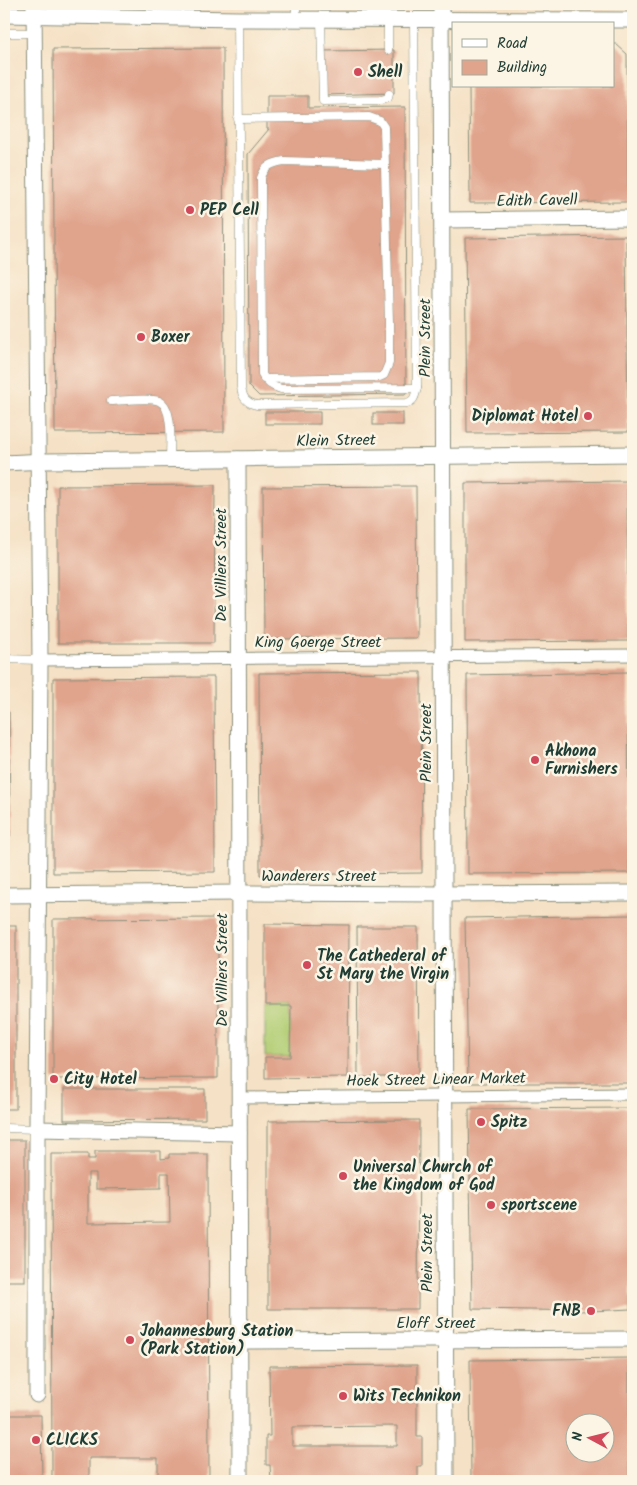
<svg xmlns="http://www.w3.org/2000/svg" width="637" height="1485" font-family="Kalam,sans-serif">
  <rect width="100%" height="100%" fill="#fcf5e5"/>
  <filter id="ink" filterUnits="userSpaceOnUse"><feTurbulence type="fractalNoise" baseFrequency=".02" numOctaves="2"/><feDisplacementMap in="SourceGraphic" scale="10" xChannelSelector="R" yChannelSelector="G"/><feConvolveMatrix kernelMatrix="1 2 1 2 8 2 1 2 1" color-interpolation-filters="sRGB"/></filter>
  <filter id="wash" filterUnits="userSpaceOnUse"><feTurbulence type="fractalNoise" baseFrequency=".0096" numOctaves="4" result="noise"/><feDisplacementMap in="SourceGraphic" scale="20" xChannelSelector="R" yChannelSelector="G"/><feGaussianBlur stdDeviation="1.12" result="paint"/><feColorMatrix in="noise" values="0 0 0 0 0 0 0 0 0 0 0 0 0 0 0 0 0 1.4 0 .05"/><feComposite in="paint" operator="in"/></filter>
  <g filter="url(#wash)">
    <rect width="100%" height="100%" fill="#f5e1c5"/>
    <!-- green -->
    <polygon fill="#b2ce74" stroke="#688654" points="265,1006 291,1006 290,1057 265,1057"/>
    <g id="blocks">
      <!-- building -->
      <g fill="#e0a38b" fill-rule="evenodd">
        <polygon points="613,44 616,44 627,54 628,202 470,203 469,86 613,86"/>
        <polygon points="223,48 224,432 55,433 53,49"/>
        <polygon points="394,50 394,93 323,95 322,51"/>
        <polygon points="267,96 308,96 308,108 405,107 406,394 259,396 249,386 248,154 269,129 267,129"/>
        <polygon points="626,236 628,432 467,433 465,238"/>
        <rect x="265" y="412" width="55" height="12"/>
        <rect x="373" y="413" width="30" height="12"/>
        <polygon points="627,481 628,641 465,642 465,483"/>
        <polygon points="215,485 214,643 58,643 58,486"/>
        <polygon points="416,486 417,638 264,639 263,487"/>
        <polygon points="421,672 422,873 260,875 259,673"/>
        <polygon points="628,672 629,873 468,874 467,675"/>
        <polygon points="214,677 215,872 53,873 53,678"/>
        <polygon points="4,712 9,712 10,836 4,836"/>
        <polygon points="631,915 633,1083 468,1083 465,918"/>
        <polygon points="218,918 218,1078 53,1079 53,919"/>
        <polygon points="265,924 349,925 348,1077 265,1078 265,1057 290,1057 291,1006 265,1006"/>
        <rect x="4" y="926" width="12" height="183"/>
        <polygon points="357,927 418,927 419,1077 358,1077"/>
        <polygon points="64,1089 205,1089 205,1119 64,1120"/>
        <polygon points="630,1108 630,1309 591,1311 472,1309 469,1109"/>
        <polygon points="419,1120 418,1309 268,1309 268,1121"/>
        <rect x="4" y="1140" width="21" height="141"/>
        <path d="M95 1151H161V1159L169 1158V1154H208L209 1481H158V1458H89V1481H52L51 1154H88V1159H95ZM88 1173H96V1189L161 1188V1173H169L170 1222 88 1223Z"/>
        <path d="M629 1358V1481H471L470 1360ZM574 1422H604V1452H574Z"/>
        <path d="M417 1365V1437H422V1466H418V1481H271L270 1465H266V1436H270L269 1366ZM397 1426V1446H292V1427Z"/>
        <polygon points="4,1415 41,1415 42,1481 4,1481"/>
      </g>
    </g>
  </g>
  <g filter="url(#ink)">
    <use href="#blocks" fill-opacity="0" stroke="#8a8f7c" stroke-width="1"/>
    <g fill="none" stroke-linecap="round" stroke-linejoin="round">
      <!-- service casing -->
      <g stroke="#8a8f7c" stroke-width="9">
        <g id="service">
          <path d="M238 19 241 387C242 397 246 403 257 405L407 403C415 401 415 395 417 388L414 20"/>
          <polyline points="296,19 296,4"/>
          <polyline points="321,19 323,101 381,100 388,98 389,94"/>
          <polyline points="388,20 388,50"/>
          <polyline points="4,33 34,33"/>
          <polyline points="238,119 369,117 380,121 384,127 389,322 389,363 384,375 380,377 264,379"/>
          <path d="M384 164 284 161C273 163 265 165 261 178L262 374C266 383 272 387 281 389L417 388"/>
          <path d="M111 401C123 401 149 397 159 401 174 407 170 445 170 460"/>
          <polyline points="4,659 40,660"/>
          <polyline points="4,1128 37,1129"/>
        </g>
      </g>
      <!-- pedestrian casing -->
      <g stroke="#8a8f7c" stroke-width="13">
        <g id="pedestrian">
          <polyline points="40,660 633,655"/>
          <polyline points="239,1098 633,1094"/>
        </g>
      </g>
      <!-- minor casing -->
      <g stroke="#8a8f7c" stroke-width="17">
        <g id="minor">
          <polyline points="34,4 40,660 37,1129 37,1395"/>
          <polyline points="441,4 446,1481"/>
          <polyline points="4,15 238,19 633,20"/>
          <polyline points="442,220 633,218"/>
          <polyline points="238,459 240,1481"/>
          <polyline points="4,463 46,461 633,454"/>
          <polyline points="4,895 239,893 444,894 633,893"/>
          <polyline points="37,1129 239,1133"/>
          <polyline points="240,1341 633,1339"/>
        </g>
      </g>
      <!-- service -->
      <use href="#service" stroke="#fff" stroke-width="8"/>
      <!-- pedestrian -->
      <use href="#pedestrian" stroke="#fff" stroke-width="11"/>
      <!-- minor -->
      <use href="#minor" stroke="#fff" stroke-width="15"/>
    </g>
  </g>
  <!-- markers -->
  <g fill="#d1495b" stroke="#fcf5e5" stroke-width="2">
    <circle cx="358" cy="72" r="5"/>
    <circle cx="190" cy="210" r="5"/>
    <circle cx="141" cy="337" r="5"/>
    <circle cx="588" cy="416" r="5"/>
    <circle cx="535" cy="760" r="5"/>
    <circle cx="307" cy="965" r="5"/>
    <circle cx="54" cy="1079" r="5"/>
    <circle cx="481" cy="1122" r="5"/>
    <circle cx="343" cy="1176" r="5"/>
    <circle cx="491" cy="1205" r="5"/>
    <circle cx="591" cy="1311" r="5"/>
    <circle cx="130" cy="1340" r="5"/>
    <circle cx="343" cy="1396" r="5"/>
    <circle cx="36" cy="1440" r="5"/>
  </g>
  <g text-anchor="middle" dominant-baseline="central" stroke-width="5" stroke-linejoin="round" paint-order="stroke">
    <!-- poi labels -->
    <g font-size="16" font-weight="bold" fill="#1f3d34" stroke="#fcf5e5" text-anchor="start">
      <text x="368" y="72">Shell</text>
      <text x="200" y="210">PEP Cell</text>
      <text x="151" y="337">Boxer</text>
      <text x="578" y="416" text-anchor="end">Diplomat Hotel</text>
      <text x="545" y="751">Akhona<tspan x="545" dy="18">Furnishers</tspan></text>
      <text x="317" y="956">The Cathederal of<tspan x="317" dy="18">St Mary the Virgin</tspan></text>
      <text x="64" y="1079">City Hotel</text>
      <text x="491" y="1122">Spitz</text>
      <text x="353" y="1167">Universal Church of<tspan x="353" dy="18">the Kingdom of God</tspan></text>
      <text x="501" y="1205">sportscene</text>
      <text x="581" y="1311" text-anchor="end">FNB</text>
      <text x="140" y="1331">Johannesburg Station<tspan x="140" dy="18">(Park Station)</tspan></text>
      <text x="353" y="1396">Wits Technikon</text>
      <text x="46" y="1440">CLICKS</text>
    </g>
    <!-- street labels -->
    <g font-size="16" fill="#1f3d34" stroke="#fcf5e5">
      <text transform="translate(537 201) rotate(-1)">Edith Cavell</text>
      <text transform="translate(425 338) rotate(-90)">Plein Street</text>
      <text transform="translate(336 441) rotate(-1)">Klein Street</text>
      <text transform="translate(221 565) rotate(-90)">De Villiers Street</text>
      <text x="318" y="642">King Goerge Street</text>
      <text transform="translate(426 743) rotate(-90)">Plein Street</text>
      <text x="319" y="876">Wanderers Street</text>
      <text transform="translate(222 970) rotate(-90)">De Villiers Street</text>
      <text transform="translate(436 1080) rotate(-1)">Hoek Street Linear Market</text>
      <text transform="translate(427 1253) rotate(-90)">Plein Street</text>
      <text x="436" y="1323">Eloff Street</text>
    </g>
  </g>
  <!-- margin -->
  <rect width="637" height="1485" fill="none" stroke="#fcf5e5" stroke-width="20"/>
  <!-- legend -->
  <rect x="452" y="22" width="162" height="65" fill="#fcf5e5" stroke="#a4ab9e"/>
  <rect x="462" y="39" width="25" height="8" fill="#ffffff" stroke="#a4ab9e"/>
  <text x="497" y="48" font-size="15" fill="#1f3d34">Road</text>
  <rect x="462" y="60" width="25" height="15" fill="#e0a38b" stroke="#a4ab9e"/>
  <text x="497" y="72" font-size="15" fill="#1f3d34">Building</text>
  <!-- north arrow -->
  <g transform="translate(590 1438) rotate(277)"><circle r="24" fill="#fcf5e5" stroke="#a4ab9e"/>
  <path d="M0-4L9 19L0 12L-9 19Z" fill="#d1495b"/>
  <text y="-8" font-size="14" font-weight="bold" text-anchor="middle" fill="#1f3d34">N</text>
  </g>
</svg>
